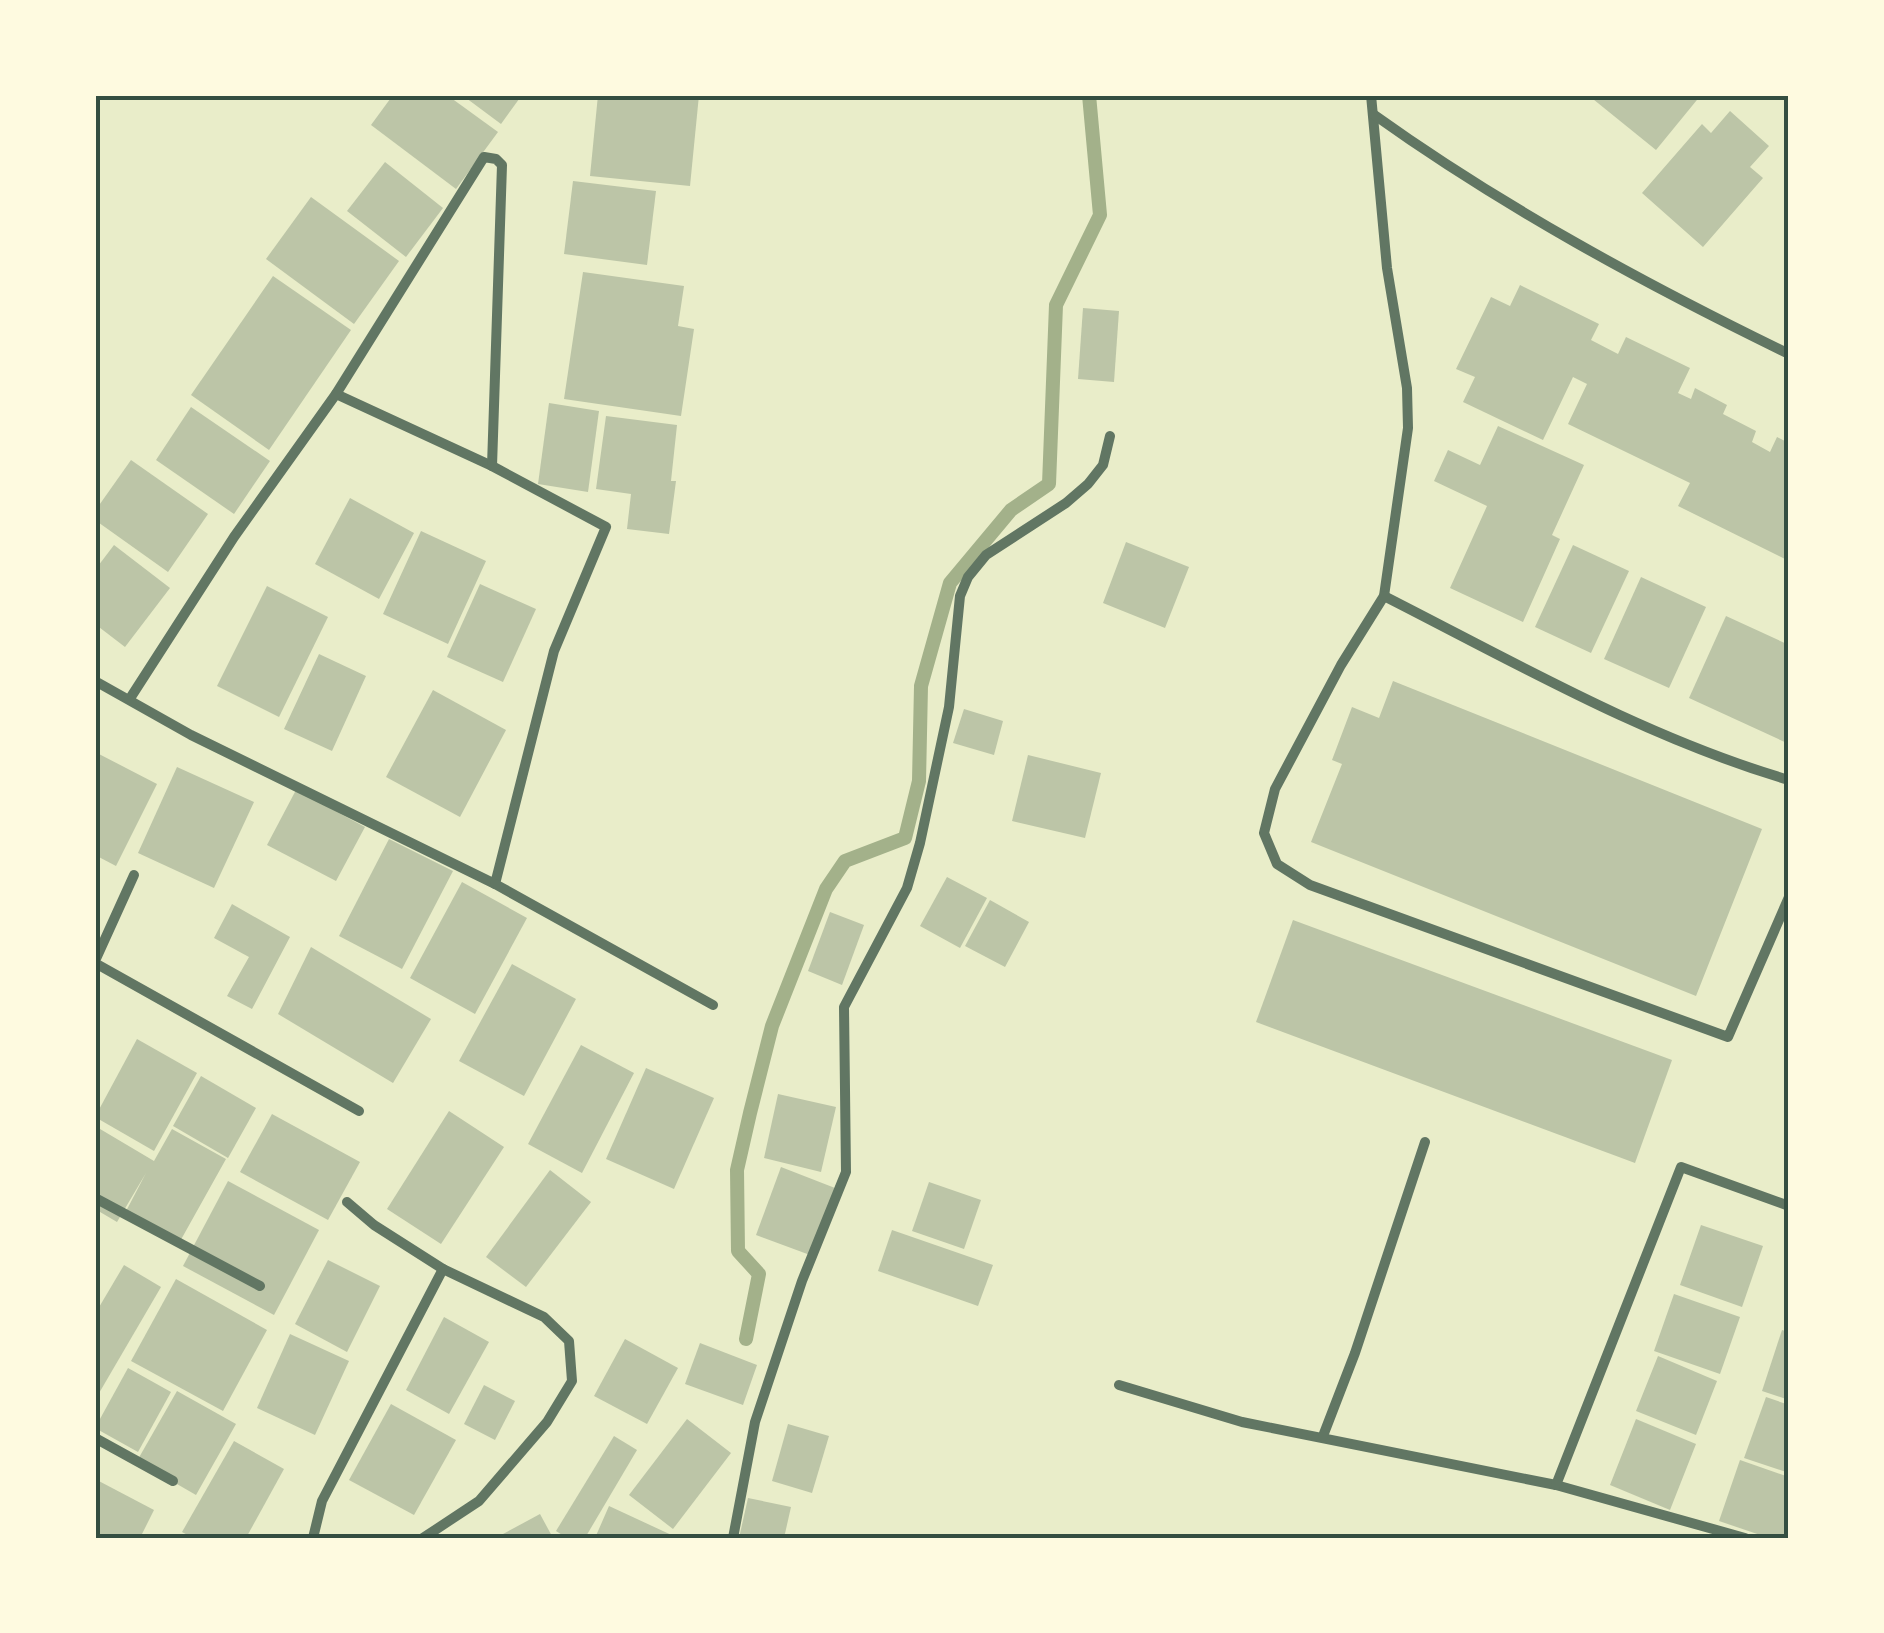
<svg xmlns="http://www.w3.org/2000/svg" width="1884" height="1633" font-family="Quicksand,sans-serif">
  <rect width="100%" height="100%" fill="#e9edc9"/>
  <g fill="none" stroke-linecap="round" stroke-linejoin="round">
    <!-- stream -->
    <polyline stroke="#a3b18a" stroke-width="14" points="746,1339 759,1274 738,1251 737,1170 750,1113 772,1026 826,889 845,861 905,838 919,781 921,686 950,583 1011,510 1049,484 1056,305 1100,215 1089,95"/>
  </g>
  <!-- building -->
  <g fill="#bcc5a7">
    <polygon points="393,95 447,95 498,132 456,189 371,125"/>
    <polygon points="462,95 522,95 501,124"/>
    <polygon points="598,95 699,95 690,186 590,176"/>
    <polygon points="1588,95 1701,95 1656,150"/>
    <polygon points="1730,111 1769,146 1750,167 1763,178 1703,247 1642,193 1702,124 1711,133"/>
    <polygon points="385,162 443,208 406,257 347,211"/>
    <polygon points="573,181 656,191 647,265 564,254"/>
    <polygon points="311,197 399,261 354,324 266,259"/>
    <polygon points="583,272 684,286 678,326 694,329 681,416 564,399"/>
    <polygon points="273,276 351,330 269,450 191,395"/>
    <polygon points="1520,285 1599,324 1591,340 1618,354 1626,337 1690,368 1678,393 1691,399 1695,388 1727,405 1723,414 1756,431 1752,442 1770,452 1777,437 1789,443 1789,561 1678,506 1690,483 1568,424 1587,384 1573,377 1543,440 1463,402 1475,377 1456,369 1491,297 1510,306"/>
    <polygon points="1083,308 1119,311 1114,382 1078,379"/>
    <polygon points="549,403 599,411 588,492 538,484"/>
    <polygon points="191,407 270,461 234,514 156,460"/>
    <polygon points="606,416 677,425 671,481 676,481 669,534 627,529 631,494 596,489"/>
    <polygon points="1498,426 1584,465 1552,535 1560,539 1523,622 1450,588 1487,506 1434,481 1448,450 1480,465"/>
    <polygon points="131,460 208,514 168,572 95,520 95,511"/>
    <polygon points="350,498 414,533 379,599 315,564"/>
    <polygon points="421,531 486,561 448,644 383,614"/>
    <polygon points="1126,542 1189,567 1165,628 1103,603"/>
    <polygon points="114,545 170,588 125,647 95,624 95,570"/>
    <polygon points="1573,545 1629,571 1591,653 1535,627"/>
    <polygon points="1641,577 1706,607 1669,688 1604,659"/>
    <polygon points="480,584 536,609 503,682 447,657"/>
    <polygon points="267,586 328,617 279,717 217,686"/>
    <polygon points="1726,616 1789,645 1789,744 1689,698"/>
    <polygon points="319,654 366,676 332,751 284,729"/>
    <polygon points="1393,681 1762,829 1696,996 1311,842 1342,764 1332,760 1352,707 1379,718"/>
    <polygon points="433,690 506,730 460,817 386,777"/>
    <polygon points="964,709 1003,721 994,755 953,743"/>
    <polygon points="97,753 157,784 116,866 95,855"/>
    <polygon points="1028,755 1101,773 1085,838 1012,821"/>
    <polygon points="177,767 254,802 214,888 138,853"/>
    <polygon points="296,790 365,827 336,881 267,845"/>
    <polygon points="389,839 453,871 402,969 339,936"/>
    <polygon points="947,877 987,898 960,948 920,926"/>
    <polygon points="462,882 527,918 475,1014 410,978"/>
    <polygon points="990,900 1029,922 1005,967 965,946"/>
    <polygon points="232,904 290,937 252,1009 227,996 249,957 214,938"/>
    <polygon points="830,912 864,925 842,985 808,971"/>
    <polygon points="1293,920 1672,1060 1635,1163 1256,1022"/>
    <polygon points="311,947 431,1019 393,1083 278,1014"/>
    <polygon points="512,964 576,999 524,1096 459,1061"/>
    <polygon points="137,1039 197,1073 154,1151 95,1117"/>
    <polygon points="581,1045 634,1073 582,1173 528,1144"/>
    <polygon points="646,1068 714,1098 674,1189 606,1159"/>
    <polygon points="201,1076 256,1108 228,1158 173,1126"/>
    <polygon points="778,1094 836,1107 821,1172 764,1158"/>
    <polygon points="449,1111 504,1147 441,1244 387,1209"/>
    <polygon points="272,1114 360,1162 328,1220 240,1172"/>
    <polygon points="95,1126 154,1161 172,1129 226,1159 178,1245 124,1215 146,1173 117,1222 95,1209"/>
    <polygon points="781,1167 835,1188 810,1255 756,1235"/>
    <polygon points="550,1170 591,1202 526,1287 486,1257"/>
    <polygon points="228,1181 319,1230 274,1315 183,1266"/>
    <polygon points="929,1182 981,1200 964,1249 912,1231"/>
    <polygon points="1701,1225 1763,1246 1742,1307 1680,1285"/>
    <polygon points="892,1230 993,1265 978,1306 878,1271"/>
    <polygon points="328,1260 380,1286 347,1352 295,1324"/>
    <polygon points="124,1265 161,1287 95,1400 95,1314"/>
    <polygon points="176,1279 267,1330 223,1411 131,1361"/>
    <polygon points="1674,1294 1740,1317 1720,1374 1654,1351"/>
    <polygon points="444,1317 489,1342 449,1414 406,1390"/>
    <polygon points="1782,1330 1789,1332 1789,1400 1762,1391"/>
    <polygon points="290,1334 349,1361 315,1435 257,1408"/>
    <polygon points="625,1339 678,1368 647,1424 594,1396"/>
    <polygon points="700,1343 757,1365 743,1405 685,1384"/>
    <polygon points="1658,1356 1717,1381 1696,1435 1636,1411"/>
    <polygon points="128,1368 171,1392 138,1452 95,1428"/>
    <polygon points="484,1385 515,1401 495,1440 464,1424"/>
    <polygon points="177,1391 236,1424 196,1495 137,1461"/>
    <polygon points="1766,1397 1789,1405 1789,1473 1744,1458"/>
    <polygon points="391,1404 456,1440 414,1515 349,1480"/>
    <polygon points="687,1419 731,1453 673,1529 629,1495"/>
    <polygon points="1636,1419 1696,1444 1670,1510 1610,1485"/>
    <polygon points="788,1424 829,1436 812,1493 772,1481"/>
    <polygon points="614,1436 637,1450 585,1538 567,1538 556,1531"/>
    <polygon points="234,1441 284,1469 246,1538 193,1538 182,1532"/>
    <polygon points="1740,1460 1789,1477 1789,1525 1784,1538 1769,1538 1719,1521"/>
    <polygon points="95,1479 154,1510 140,1538 95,1538"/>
    <polygon points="748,1498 791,1507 784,1538 739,1538"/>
    <polygon points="609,1506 678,1538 595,1538"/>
    <polygon points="540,1514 553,1538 505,1538 503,1534"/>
  </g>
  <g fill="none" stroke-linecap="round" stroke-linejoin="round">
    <!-- minor -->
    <g stroke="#617663" stroke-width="10">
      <polyline points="1371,95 1387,268 1407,388 1408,428 1384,596 1341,665 1275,789 1264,833 1277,864 1310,885 1728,1037 1789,897"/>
      <path d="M1373 114C1503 207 1645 284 1789 354"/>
      <polyline points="336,394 492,466"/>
      <path d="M1384 596C1516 663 1646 738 1789 780"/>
      <polyline points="95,681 191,735 495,884 554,651 606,527 492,466 502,165 496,159 484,157 336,394 234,537 129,700"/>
      <polyline points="495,884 713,1005"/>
      <polyline points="95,961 134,875"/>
      <polyline points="95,963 359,1111"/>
      <polyline points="95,1198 260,1286"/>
      <polyline points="347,1202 374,1225 443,1269"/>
      <polyline points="1119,1385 1242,1422 1556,1485 1745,1538"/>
      <polyline points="1323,1436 1355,1353 1425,1142"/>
      <polyline points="95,1438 173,1481"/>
      <polyline points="1556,1485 1681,1167 1789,1206"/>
      <polyline points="313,1538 322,1501 443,1269 544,1317 569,1341 572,1381 547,1422 479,1501 423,1538"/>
      <polyline points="733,1538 755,1422 802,1281 846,1172 844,1007 907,888 920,843 949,707 960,596 968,577 986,555 1066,503 1088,484 1103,465 1110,436"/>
    </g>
  </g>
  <!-- border -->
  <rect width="1884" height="1633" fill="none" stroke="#fefae0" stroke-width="195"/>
  <rect x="98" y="98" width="1688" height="1438" fill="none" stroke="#344e41" stroke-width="4"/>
</svg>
